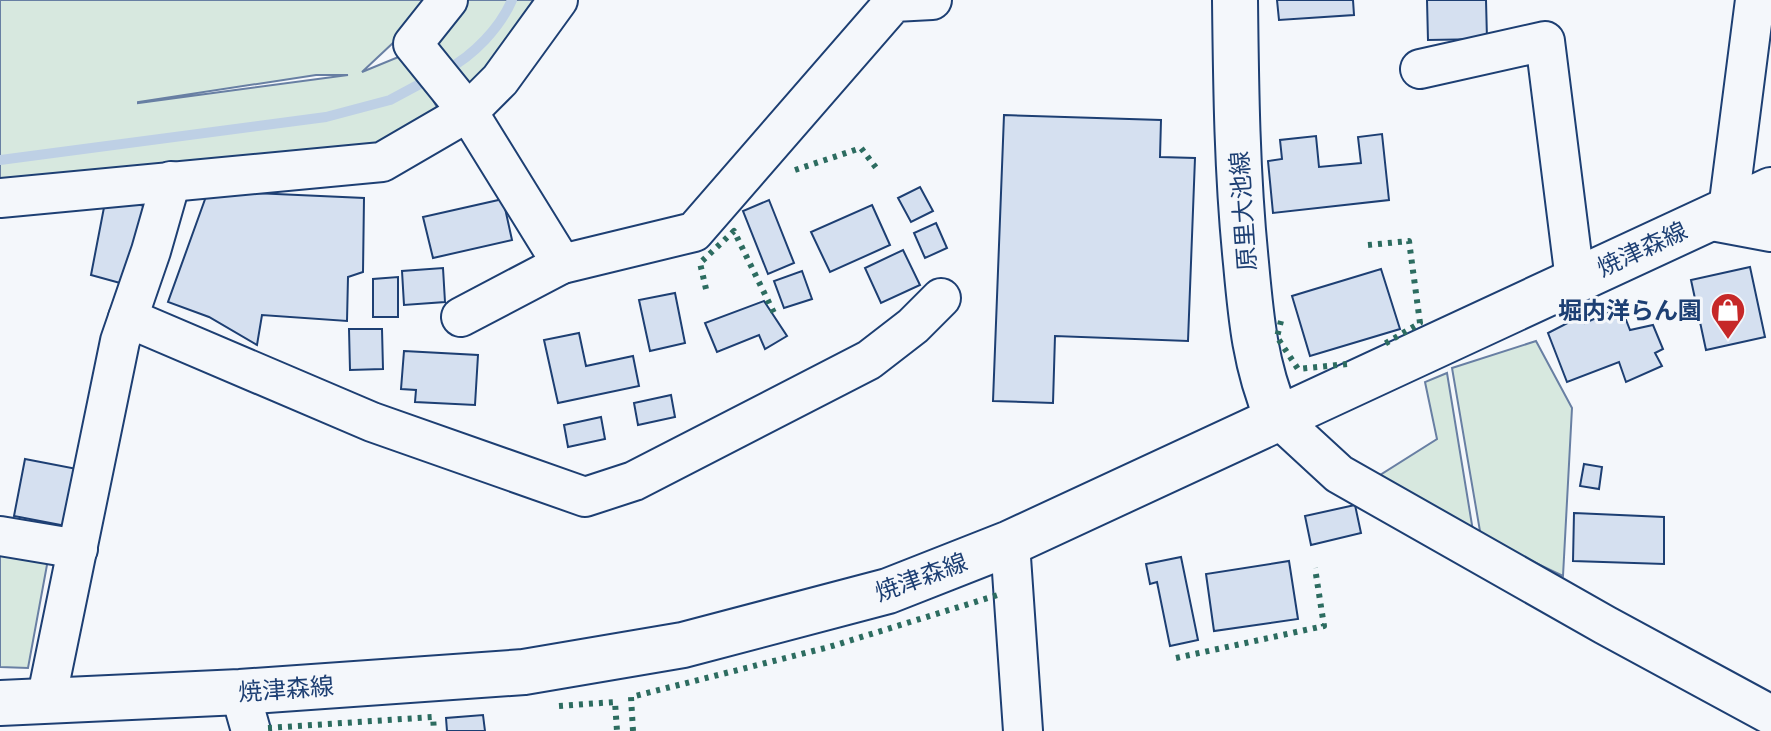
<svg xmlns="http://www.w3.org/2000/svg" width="1771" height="731" font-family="Helvetica,'Noto Sans JP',sans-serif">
  <rect width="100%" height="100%" fill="#f4f7fb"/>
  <!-- green -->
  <g fill="#d7e8df" stroke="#687fa3" stroke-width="2" fill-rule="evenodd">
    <path d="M0 0H434L411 26 362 72 408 53 440 113 380 144 169 163 0 198ZM316 75H348L138 103V102Z"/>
    <polygon points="460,0 536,0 468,93 424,44"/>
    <polygon points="1536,341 1572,408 1563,576 1481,537 1452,368"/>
    <polygon points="1447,373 1473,531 1377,477 1437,439 1425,382"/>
    <polygon points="0,543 49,554 28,668 0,667"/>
  </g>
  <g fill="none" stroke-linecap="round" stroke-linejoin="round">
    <!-- stream -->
    <g stroke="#bed0e5" stroke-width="10">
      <path d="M446 70C473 56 500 28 512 0"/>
      <polyline points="0,160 326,117 390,100 431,78"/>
    </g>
  </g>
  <!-- building -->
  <g fill="#d5e0f0" stroke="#1d3f73" stroke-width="2">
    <polygon points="1277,0 1353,0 1354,15 1279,20"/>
    <polygon points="1427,0 1486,0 1487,39 1428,40"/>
    <polygon points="1004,115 1161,120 1160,157 1195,158 1188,341 1055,336 1053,403 993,401"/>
    <polygon points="1382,134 1389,200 1273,213 1268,161 1282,159 1280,140 1316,136 1319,167 1361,163 1358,137"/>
    <polygon points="920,187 933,211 911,222 898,198"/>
    <polygon points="208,191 364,198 363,272 348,277 347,321 262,315 257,345 209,317 168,302"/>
    <polygon points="106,197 149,207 131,286 91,275"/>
    <polygon points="503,199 512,240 433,258 423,217"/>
    <polygon points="769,200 794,263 768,274 743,211"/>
    <polygon points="872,205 890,245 830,272 811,232"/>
    <polygon points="936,223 947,248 925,258 914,233"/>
    <polygon points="903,250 920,285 881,303 865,268"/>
    <polygon points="1750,267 1765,337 1706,350 1691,280"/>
    <polygon points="443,268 445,302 404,305 402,271"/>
    <polygon points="1381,269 1400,329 1310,356 1292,296"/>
    <polygon points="802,271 812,299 784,308 774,281"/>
    <polygon points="398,277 398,317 373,317 373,279"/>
    <polygon points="675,293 685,343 650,351 639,300"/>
    <polygon points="764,301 787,336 765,349 759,335 717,352 705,323"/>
    <polygon points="1621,307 1630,330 1653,325 1663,349 1655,353 1662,366 1626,382 1619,362 1567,382 1548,333 1581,316 1585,323"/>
    <polygon points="349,329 382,329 383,369 350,370"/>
    <polygon points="579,333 586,366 633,356 639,386 558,403 544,340"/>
    <polygon points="404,351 478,355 475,405 415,402 416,390 401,389"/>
    <polygon points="671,395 675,417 638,425 634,403"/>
    <polygon points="601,417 605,439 568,447 564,425"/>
    <polygon points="25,459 77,469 66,526 14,516"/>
    <polygon points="1584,464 1602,467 1599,489 1580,486"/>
    <polygon points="1355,505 1361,533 1311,545 1305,516"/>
    <polygon points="1574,513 1664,517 1664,564 1573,561"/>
    <polygon points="1181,557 1198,640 1170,646 1157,582 1150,584 1146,564"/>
    <polygon points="1289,561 1298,619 1214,631 1206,574"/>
    <polygon points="483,715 485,731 447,731 446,718"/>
  </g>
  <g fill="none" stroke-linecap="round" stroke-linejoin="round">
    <!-- minor casing -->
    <g stroke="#1d3f73" stroke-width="42">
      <g id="minor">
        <polyline points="448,0 413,44 468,112 562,264 694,232 894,2 932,0"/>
        <polyline points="1420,69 1545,41 1575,280"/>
        <polyline points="0,198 382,162 468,112 500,80 558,0"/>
        <polyline points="1728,210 1755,0"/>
        <polyline points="1707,220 1771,232"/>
        <polyline points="461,317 562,264"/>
        <polyline points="128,318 372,422 585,497 634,481 869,360 913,326 941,298"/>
        <polyline points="1277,417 1339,474 1605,625 1771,715"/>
        <polyline points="0,536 78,549"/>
        <polyline points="1010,543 1023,731"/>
        <polyline points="240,692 251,731"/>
        <polyline points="46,701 120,341 151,251 171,181"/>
      </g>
    </g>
    <!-- major casing -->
    <g stroke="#1d3f73" stroke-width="48">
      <g id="major">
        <path d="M1235 0C1236 88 1237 175 1246 263 1251 318 1255 365 1277 417"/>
        <polyline points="0,703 240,692 524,672 683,645 888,591 1010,543 1771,190"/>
      </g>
    </g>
    <!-- minor -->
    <use href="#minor" stroke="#f4f7fb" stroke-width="38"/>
    <!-- major -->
    <use href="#major" stroke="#f4f7fb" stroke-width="44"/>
    <!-- hedge -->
    <g stroke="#2c6c60" stroke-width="6" stroke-dasharray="4 6" stroke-linecap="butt">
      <polyline points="795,170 861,148 877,169"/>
      <polyline points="1368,245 1409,241 1420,323 1381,346"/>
      <polyline points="706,289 700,263 734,231 776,317"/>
      <polyline points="1281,321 1277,337 1298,369 1347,364"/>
      <polyline points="1176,658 1324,626 1315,568"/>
      <polyline points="559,706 615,702 617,731"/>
      <polyline points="268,728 433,717 434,731"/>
      <polyline points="633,731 631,697 829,647 1001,594"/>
    </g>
  </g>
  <!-- icons -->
  <defs>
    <g id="shop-pin" transform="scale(1.8)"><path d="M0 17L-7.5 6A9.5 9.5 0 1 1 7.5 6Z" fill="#c62828" stroke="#f4f7fb"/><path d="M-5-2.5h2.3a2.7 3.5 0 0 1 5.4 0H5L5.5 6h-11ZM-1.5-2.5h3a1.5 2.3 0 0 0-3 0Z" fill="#fff"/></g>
  </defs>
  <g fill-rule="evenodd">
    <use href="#shop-pin" x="1728" y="310"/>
  </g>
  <g text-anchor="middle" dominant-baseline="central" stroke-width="6" stroke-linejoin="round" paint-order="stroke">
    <!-- street labels -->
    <g font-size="24" fill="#1d3f73" stroke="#f4f7fb">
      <text transform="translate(1243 211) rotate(-94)">原里大池線</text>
      <text transform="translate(1642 249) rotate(-25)">焼津森線</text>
      <text transform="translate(921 577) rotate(-20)">焼津森線</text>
      <text transform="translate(286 689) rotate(-4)">焼津森線</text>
    </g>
    <!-- poi labels -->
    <g font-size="24" font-weight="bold" fill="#1d3f73" stroke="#f4f7fb" text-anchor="end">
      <text x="1702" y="310">堀内洋らん園</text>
    </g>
  </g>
</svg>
